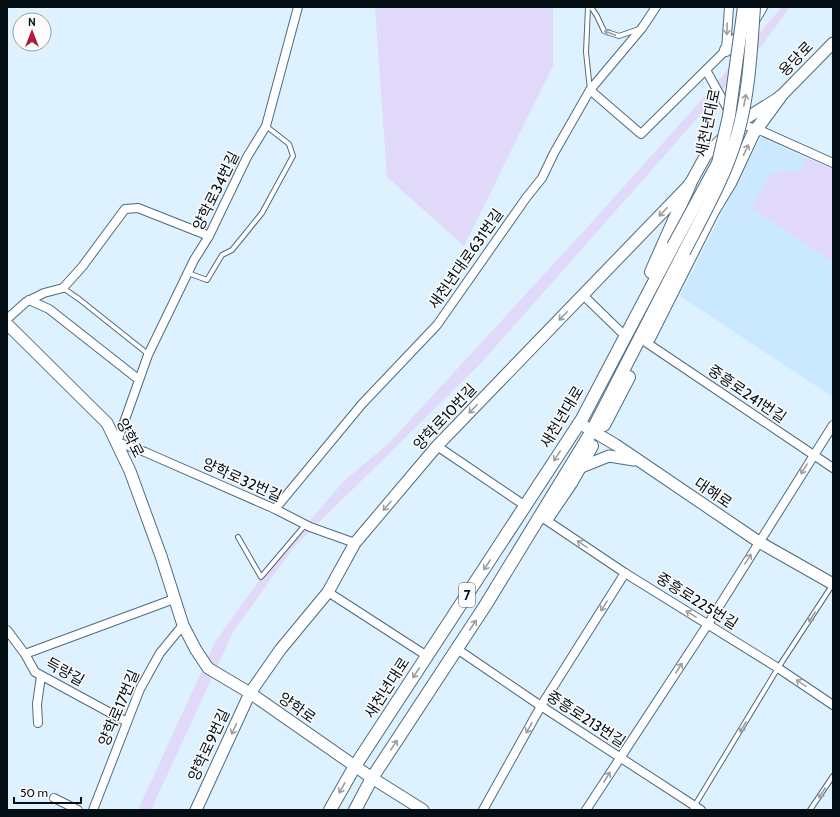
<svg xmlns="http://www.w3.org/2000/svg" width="840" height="817" font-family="Cabin,'Noto Sans KR',sans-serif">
  <rect width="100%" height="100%" fill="#def1ff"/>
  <!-- built -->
  <polygon fill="#cae8ff" points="761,137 833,171 833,397 680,296"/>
  <!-- green -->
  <g fill="#e0d9f9">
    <polygon points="375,7 553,7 553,66 464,246 387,177"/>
    <polygon points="782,7 790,7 763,44 481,363 293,548 233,632 151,810 138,810 215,642 264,574 344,481 389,443 583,232 697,105"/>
    <polygon points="806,158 833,169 833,262 751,208 773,173 800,171"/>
  </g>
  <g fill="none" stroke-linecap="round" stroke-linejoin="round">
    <!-- lane casing -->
    <g stroke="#506b7f" stroke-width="6">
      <g id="lane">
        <polyline points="588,7 586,52 590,90"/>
        <polyline points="591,7 597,16 604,31 619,36 639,29"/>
        <polyline points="188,273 207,280 222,255 232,250 262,213 293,156 289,144 266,126"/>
        <polyline points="63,288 79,299 148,354"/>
        <polyline points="238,537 261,577 305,525"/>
        <polyline points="692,810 778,668 833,584"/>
        <polyline points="810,810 833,776"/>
      </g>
    </g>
    <!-- street casing -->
    <g stroke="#506b7f" stroke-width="10">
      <g id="street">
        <polyline points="298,7 266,126 247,157 209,236 194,260 148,355 117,442 145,452 275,509 310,527 355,543"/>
        <polyline points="706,70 730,113"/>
        <polyline points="590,90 641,134 726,50 729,7"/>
        <polyline points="736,123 757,129 833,163"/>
        <polyline points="583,295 621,332"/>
        <polyline points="29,300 49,309 138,379"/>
        <polyline points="7,319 26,302 44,293 63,288 82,267 125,209 138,208 209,236"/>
        <polyline points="647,343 833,468"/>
        <polyline points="437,446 524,505"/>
        <polyline points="275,509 362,404 437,325 526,198 542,178 554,153 590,90 642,28 656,7"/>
        <polyline points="546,520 625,573 778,668 833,705"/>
        <polyline points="328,592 427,656"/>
        <polyline points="7,630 25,654 35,672 127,722"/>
        <polyline points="457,649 541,706 701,810"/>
        <polyline points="25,654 174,599"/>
        <polyline points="38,723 37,704 41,676"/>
        <polyline points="54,798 78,810"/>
        <polyline points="93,810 140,689 160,653 183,625"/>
        <polyline points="483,810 541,706 625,573"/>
        <polyline points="586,810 708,624 833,425"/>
      </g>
    </g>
    <!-- secondary casing -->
    <g stroke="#506b7f" stroke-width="13">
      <g id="secondary">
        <polyline points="7,324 107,423 130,471 161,556 183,625 196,650 208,668 250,693 372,778 423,810"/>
        <polyline points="579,423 616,445 759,542 833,584"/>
        <polyline points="579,468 609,456 634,460"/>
        <polyline points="196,810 250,693 280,650 328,592 355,543 437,446 690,184 706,155 737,124 780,97 833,43"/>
      </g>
    </g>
    <!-- primary casing -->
    <g stroke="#506b7f" stroke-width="14">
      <g id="primary">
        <polyline points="726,50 749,27 761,7"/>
        <polyline points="651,272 690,184"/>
        <polyline points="649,338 712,213 730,183 753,134 780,97"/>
        <polyline points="604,425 629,377"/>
        <polyline points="548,517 571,483 592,446"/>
        <polyline points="330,810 355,766 582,419 673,246"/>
        <polyline points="355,810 372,778 485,606 592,431 684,252"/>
      </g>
    </g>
    <!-- lane -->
    <use href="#lane" stroke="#fff" stroke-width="4"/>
    <!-- street -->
    <use href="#street" stroke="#fff" stroke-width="8"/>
    <!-- secondary -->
    <use href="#secondary" stroke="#fff" stroke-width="11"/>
    <!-- primary -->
    <use href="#primary" stroke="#fff" stroke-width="12"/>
    <!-- primary-bridge casing -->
    <g stroke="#506b7f" stroke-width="14" stroke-linecap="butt">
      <g id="primary-bridge">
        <polyline points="673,246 718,163 729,116 744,7"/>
        <path d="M684 252C703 215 725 177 737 136 749 95 751 50 754 7"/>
      </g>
    </g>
    <!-- primary-bridge -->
    <use href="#primary-bridge" stroke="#fff" stroke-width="12"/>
  </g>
  <!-- one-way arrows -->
  <defs><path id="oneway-shaft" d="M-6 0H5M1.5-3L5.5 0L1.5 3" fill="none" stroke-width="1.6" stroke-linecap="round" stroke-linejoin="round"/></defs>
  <g stroke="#9b9fa1">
    <use href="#oneway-shaft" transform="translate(727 29) rotate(92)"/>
    <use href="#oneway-shaft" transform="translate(610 33) rotate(-159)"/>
    <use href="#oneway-shaft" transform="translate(745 100) rotate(-79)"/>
    <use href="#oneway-shaft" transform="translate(746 150) rotate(-64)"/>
    <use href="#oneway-shaft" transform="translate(663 212) rotate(134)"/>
    <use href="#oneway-shaft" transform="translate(563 316) rotate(134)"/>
    <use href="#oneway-shaft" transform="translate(473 409) rotate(134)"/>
    <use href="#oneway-shaft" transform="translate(557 456) rotate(124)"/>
    <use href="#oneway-shaft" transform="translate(804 469) rotate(122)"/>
    <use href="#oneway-shaft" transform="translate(387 506) rotate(130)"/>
    <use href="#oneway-shaft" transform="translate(582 544) rotate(-146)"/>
    <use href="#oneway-shaft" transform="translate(748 559) rotate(-58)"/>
    <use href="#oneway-shaft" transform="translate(487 565) rotate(123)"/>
    <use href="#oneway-shaft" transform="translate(604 606) rotate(122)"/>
    <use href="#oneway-shaft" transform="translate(691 614) rotate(-148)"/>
    <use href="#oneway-shaft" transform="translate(812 617) rotate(123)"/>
    <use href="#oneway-shaft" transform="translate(473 625) rotate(-57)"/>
    <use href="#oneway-shaft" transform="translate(679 668) rotate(-57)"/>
    <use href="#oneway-shaft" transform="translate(416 673) rotate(123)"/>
    <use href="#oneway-shaft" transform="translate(801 683) rotate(-146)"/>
    <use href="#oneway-shaft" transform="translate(743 727) rotate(121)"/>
    <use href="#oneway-shaft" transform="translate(529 728) rotate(119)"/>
    <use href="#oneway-shaft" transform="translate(234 729) rotate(115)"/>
    <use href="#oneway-shaft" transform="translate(394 745) rotate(-57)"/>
    <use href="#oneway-shaft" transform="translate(607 777) rotate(-58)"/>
    <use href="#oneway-shaft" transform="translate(342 788) rotate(119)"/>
    <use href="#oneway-shaft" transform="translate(822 793) rotate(124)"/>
  </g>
  <g text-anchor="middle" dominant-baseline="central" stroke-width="3" stroke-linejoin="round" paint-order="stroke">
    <!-- shield labels -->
    <rect fill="#fbfbfb" stroke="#4e555a" stroke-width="1" x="459" y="583" width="16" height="24" rx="3"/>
    <g font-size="14" font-weight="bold" fill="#040e15">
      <text x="467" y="595">7</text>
    </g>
    <!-- street labels -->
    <g font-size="15" fill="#040e15" stroke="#fbfbfb">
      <text transform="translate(796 59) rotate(-46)">용당로</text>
      <text transform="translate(708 123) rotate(-78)">새천년대로</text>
      <text transform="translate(216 191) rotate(-64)">양학로34번길</text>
      <text transform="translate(466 259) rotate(-55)">새천년대로631번길</text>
      <text transform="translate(747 394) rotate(34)">중흥로241번길</text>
      <text transform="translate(445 417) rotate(-47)">양학로10번길</text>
      <text transform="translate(562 417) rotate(-59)">새천년대로</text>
      <text transform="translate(130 438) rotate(63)">양학로</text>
      <text transform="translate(242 480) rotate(24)">양학로32번길</text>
      <text transform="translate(713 493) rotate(34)">대해로</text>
      <text transform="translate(697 601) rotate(32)">중흥로225번길</text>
      <text transform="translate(65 672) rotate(29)">득량길</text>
      <text transform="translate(387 688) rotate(-57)">새천년대로</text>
      <text transform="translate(119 708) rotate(-67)">양학로17번길</text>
      <text transform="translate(297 708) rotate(35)">양학로</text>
      <text transform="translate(586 719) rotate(33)">중흥로213번길</text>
      <text transform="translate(209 745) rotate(-65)">양학로9번길</text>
    </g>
  </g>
  <!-- border -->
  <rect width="840" height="817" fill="none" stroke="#040e15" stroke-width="16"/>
  <!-- north arrow -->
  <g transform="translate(32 32)"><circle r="19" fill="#fbfbfb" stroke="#989c9f"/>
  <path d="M0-3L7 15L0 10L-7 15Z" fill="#af1c38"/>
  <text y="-6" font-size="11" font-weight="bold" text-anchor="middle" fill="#040e15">N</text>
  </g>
  <!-- scale -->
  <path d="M14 797v6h67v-6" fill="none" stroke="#040e15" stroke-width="2"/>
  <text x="20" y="797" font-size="12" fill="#040e15" stroke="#fbfbfb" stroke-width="3" paint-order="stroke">50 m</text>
</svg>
